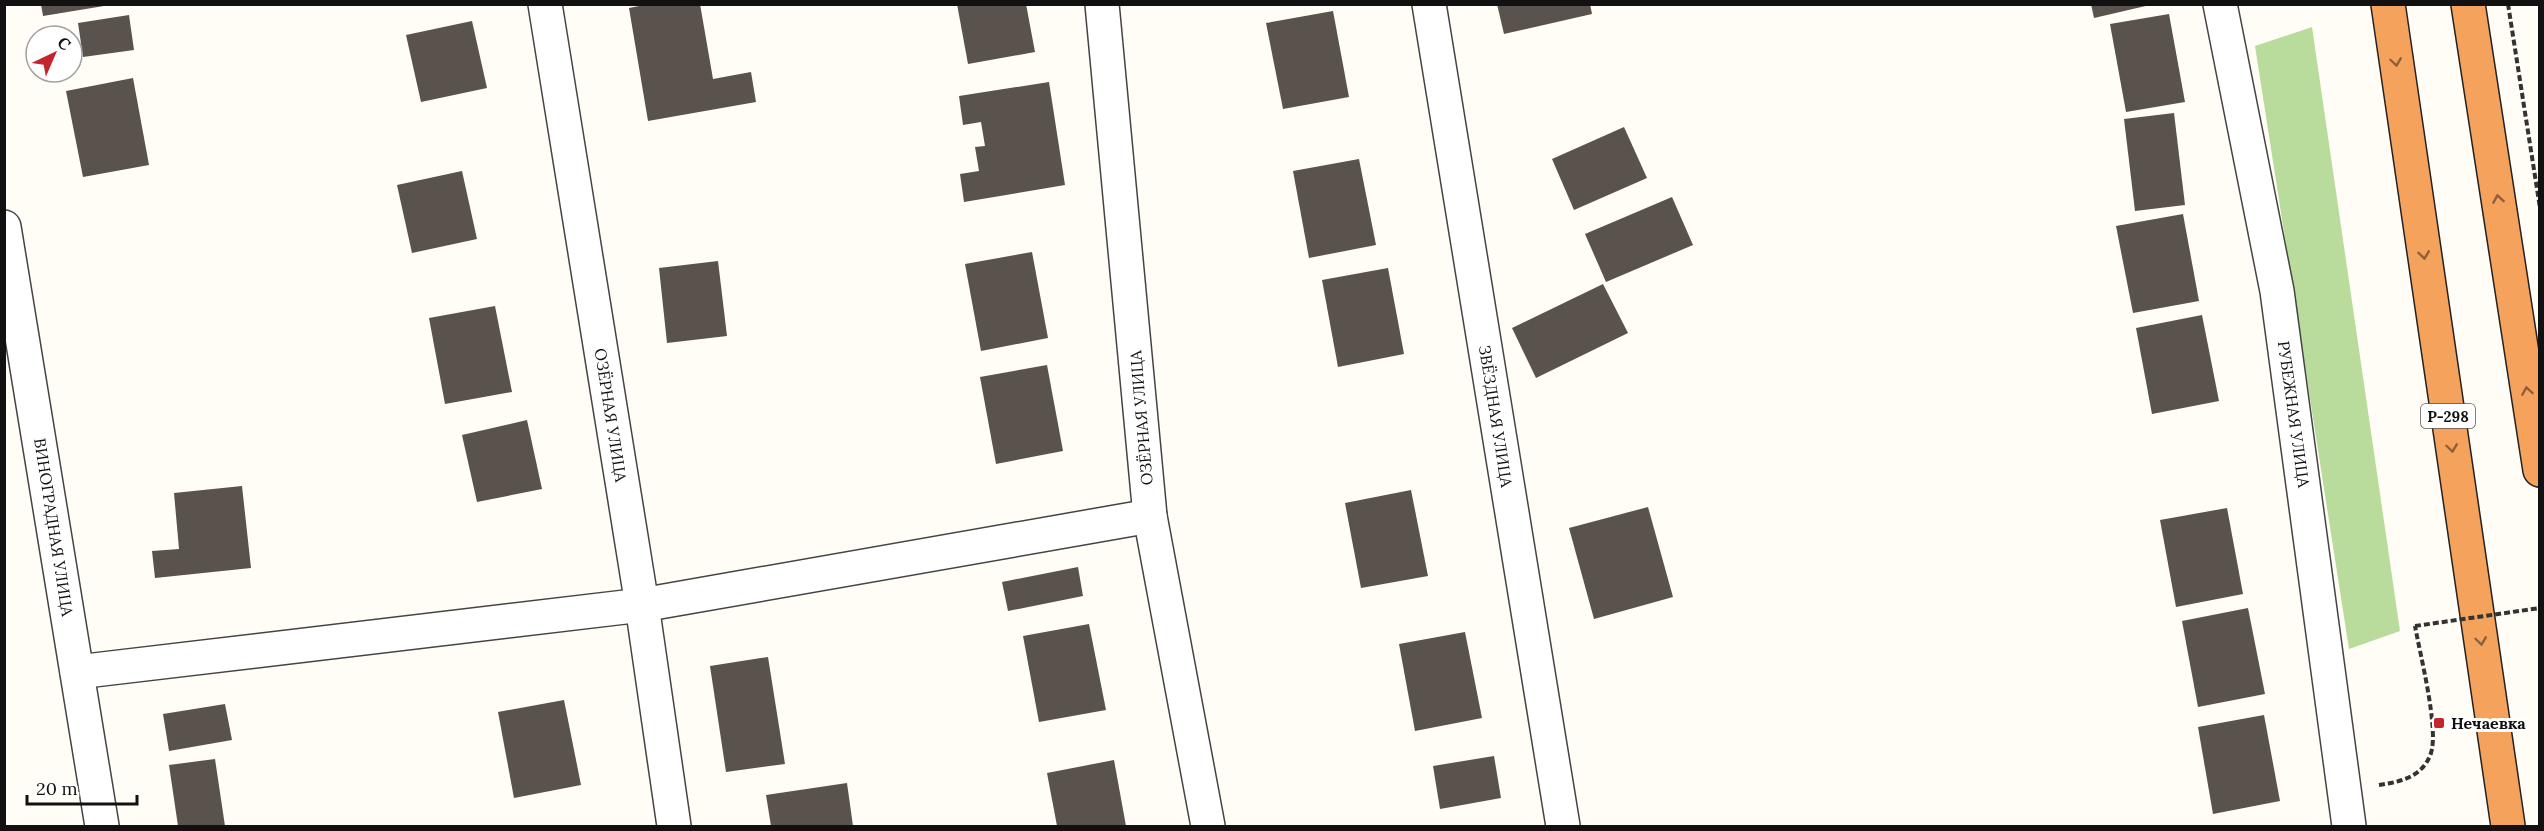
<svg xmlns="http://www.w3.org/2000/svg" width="2544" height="831" font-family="Lora,serif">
  <rect width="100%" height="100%" fill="#fffdf5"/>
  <!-- forest -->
  <polygon fill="#b9dc9c" points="2312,27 2400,631 2349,649 2255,46"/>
  <!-- building -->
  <g fill="#5a524d">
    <polygon points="41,4 103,4 104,6 43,16"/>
    <polygon points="649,4 700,4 713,79 751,72 756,102 648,121 629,8"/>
    <polygon points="957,4 1026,4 1035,52 968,64"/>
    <polygon points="1497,4 1590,4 1592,14 1504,34"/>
    <polygon points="2091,4 2150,4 2150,5 2094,18"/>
    <polygon points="1333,11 1349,97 1283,109 1266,23"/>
    <polygon points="2169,14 2185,102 2126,112 2110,24"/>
    <polygon points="129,15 134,50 83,57 78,23"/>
    <polygon points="472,21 487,88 421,102 406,35"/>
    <polygon points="133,78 149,165 83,177 66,91"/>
    <polygon points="1049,82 1065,185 964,202 960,174 979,171 975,147 985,146 981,122 963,125 959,96"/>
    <polygon points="2174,113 2185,205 2135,211 2124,119"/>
    <polygon points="1624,127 1647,178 1574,210 1552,159"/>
    <polygon points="1359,159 1376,245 1309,258 1293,171"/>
    <polygon points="462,171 477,239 412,253 397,185"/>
    <polygon points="1672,197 1693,245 1606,282 1585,234"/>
    <polygon points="2183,214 2199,301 2133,313 2116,226"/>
    <polygon points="1032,252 1048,338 981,351 965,264"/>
    <polygon points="718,261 727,336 667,343 659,268"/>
    <polygon points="1388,268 1404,354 1338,367 1322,280"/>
    <polygon points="1603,284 1628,333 1536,378 1512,328"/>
    <polygon points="495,306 512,392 445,404 429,318"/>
    <polygon points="2202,315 2219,401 2152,414 2136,328"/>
    <polygon points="1047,365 1063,451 996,464 980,377"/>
    <polygon points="527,420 542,489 477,502 462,435"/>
    <polygon points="242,486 251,568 155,578 152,551 179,549 174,493"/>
    <polygon points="1411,490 1428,576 1361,588 1345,503"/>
    <polygon points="1648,507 1673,597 1594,619 1569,528"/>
    <polygon points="2227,508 2243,594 2176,607 2160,520"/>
    <polygon points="1078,567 1083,596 1008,611 1002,582"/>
    <polygon points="2248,608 2265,694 2198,707 2182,621"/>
    <polygon points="1089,624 1106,710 1039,722 1023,636"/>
    <polygon points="1465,632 1482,718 1415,731 1399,644"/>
    <polygon points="768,657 785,764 726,772 710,666"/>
    <polygon points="564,700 581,785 514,798 498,712"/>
    <polygon points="225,704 232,740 169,751 163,714"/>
    <polygon points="2264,715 2280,801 2213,814 2198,727"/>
    <polygon points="1494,756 1501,798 1440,809 1433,766"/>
    <polygon points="215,759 225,826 178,826 169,765"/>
    <polygon points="1114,760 1126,826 1057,826 1047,773"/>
    <polygon points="847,783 853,826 771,826 766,795"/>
  </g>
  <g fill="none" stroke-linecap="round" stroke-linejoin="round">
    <!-- minor casing -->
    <g stroke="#444" stroke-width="36">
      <g id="minor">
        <polyline points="545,4 642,605 674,826"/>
        <polyline points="1102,4 1150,516 1208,826"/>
        <polyline points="1429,4 1563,826"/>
        <polyline points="2220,4 2277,291 2349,826"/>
        <polyline points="4,227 102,826"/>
        <polyline points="77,672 642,605 1150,516"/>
      </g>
    </g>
    <!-- highway casing -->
    <g stroke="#222" stroke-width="36">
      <g id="highway">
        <polyline points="2388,4 2508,826"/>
        <polyline points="2468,4 2540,470"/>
      </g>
    </g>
    <!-- path -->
    <g stroke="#333" stroke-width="4" stroke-dasharray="6 3" stroke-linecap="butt">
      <polyline points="2508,4 2540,208"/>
      <path d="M2379 785C2400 782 2423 777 2431 753 2439 728 2420 654 2415 626"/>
    </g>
    <!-- minor -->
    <use href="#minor" stroke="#fff" stroke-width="33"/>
    <!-- highway -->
    <use href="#highway" stroke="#f5a25d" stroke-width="33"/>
    <!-- path-bridge -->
    <polyline stroke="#333" stroke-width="4" stroke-dasharray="6 3" stroke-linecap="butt" points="2415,626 2540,608"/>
  </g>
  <!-- one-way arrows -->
  <defs><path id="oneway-chevron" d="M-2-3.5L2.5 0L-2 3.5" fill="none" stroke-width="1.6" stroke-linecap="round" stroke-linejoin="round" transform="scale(1.5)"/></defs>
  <g stroke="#8e613b">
    <use href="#oneway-chevron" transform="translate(2396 62) rotate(82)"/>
    <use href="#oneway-chevron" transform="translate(2498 199) rotate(-99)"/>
    <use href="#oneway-chevron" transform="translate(2424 255) rotate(82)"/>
    <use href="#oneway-chevron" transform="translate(2527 391) rotate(-99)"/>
    <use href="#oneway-chevron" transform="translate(2452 448) rotate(82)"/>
    <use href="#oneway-chevron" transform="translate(2481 641) rotate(82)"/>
  </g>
  <!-- markers -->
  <rect fill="#c4262e" stroke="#fff" stroke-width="2" x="2433" y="717" width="12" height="12" rx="3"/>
  <g text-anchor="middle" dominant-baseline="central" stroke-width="6" stroke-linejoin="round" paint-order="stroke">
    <!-- shield labels -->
    <rect fill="#fff" stroke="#585858" stroke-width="1.5" x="2421" y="404" width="54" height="24" rx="4.5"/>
    <g font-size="15" font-weight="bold" fill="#111">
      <text x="2448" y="416">Р-298</text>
    </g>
    <!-- street labels -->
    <g font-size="16" fill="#111" stroke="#fff">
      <text transform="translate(2294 414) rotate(82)">РУБЕЖНАЯ УЛИЦА</text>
      <text transform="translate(611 415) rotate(81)">ОЗЁРНАЯ УЛИЦА</text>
      <text transform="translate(1496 416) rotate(81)">ЗВЁЗДНАЯ УЛИЦА</text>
      <text transform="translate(1141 418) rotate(-95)">ОЗЁРНАЯ УЛИЦА</text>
      <text transform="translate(54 527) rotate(81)">ВИНОГРАДНАЯ УЛИЦА</text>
    </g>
    <!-- poi labels -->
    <g font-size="16" font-weight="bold" fill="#111" stroke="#fff" text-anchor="start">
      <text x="2451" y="723">Нечаевка</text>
    </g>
  </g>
  <!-- border -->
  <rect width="2544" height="831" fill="none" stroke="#111111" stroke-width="12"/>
  <!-- north arrow -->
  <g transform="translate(54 54) rotate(44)"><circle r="28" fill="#ffffff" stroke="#a0a0a0" stroke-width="1.5"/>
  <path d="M0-4.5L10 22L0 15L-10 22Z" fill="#c4262e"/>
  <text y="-9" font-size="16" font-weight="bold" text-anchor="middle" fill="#111111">С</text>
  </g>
  <!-- scale -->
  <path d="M27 795v9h110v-9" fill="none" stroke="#111111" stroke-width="3"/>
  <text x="36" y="795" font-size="18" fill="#111111" stroke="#ffffff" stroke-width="4.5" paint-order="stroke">20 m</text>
</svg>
